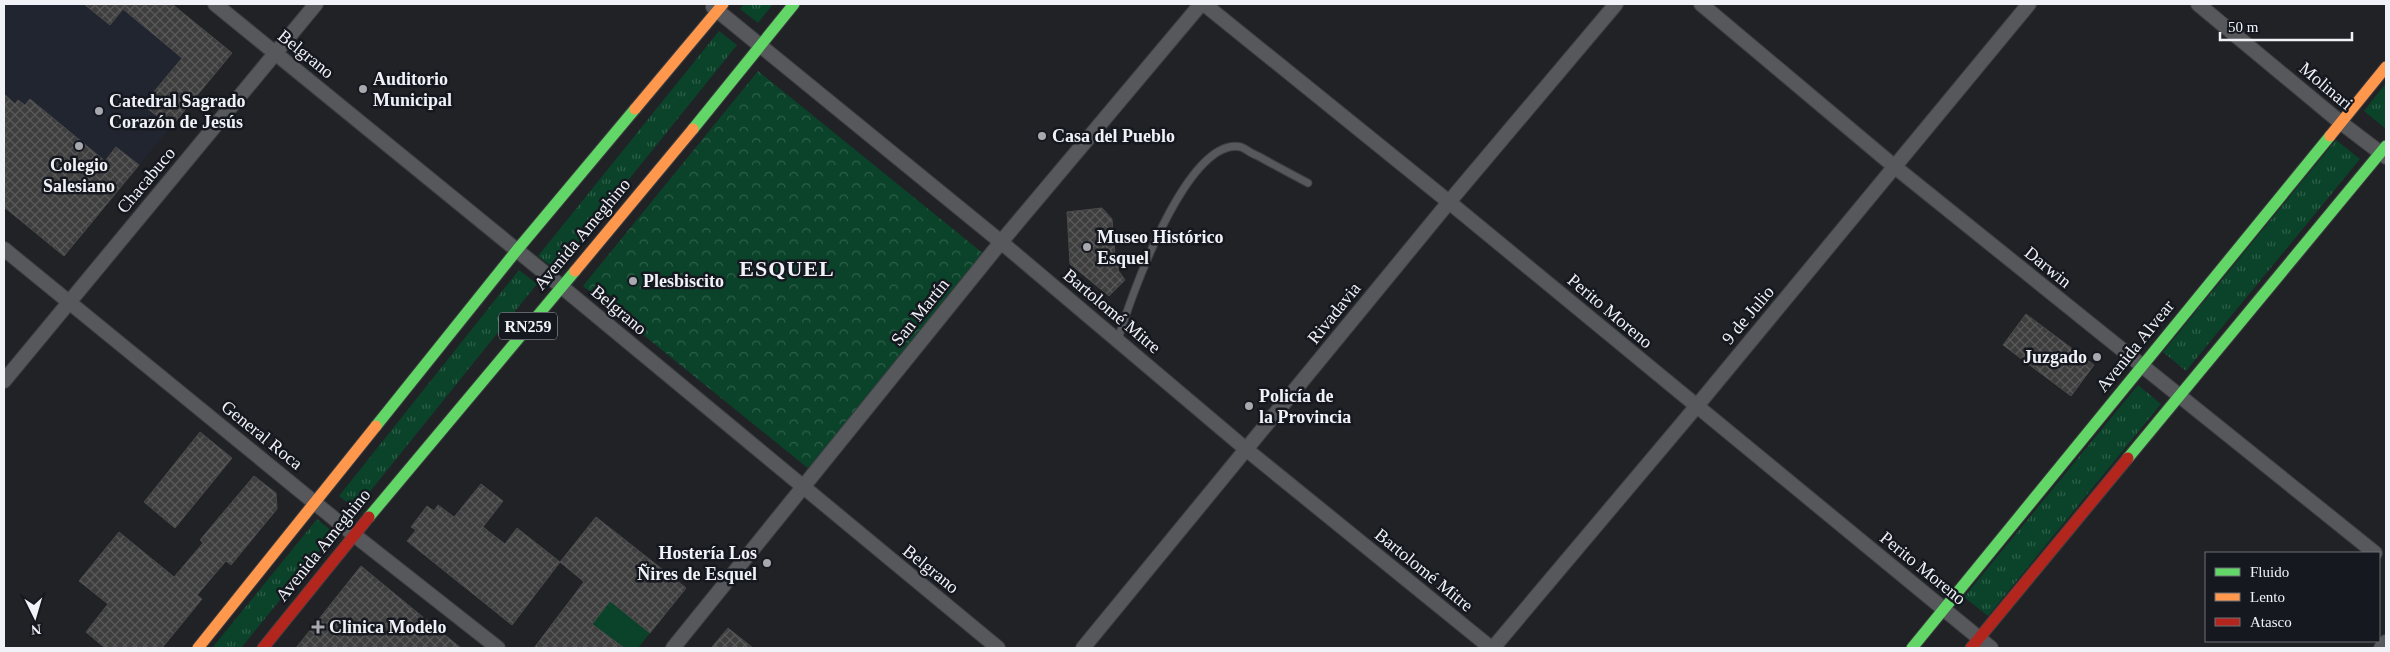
<svg xmlns="http://www.w3.org/2000/svg" width="2390" height="652" font-family="Georgia,serif">
  <defs>
    <pattern id="grass-tufts" width="24" height="20" patternUnits="userSpaceOnUse" patternTransform="scale(1.25)"><rect width="24" height="20" fill="#0a4329"/><path d="M3 7l-1-3M5 7V3M7 7l1-3M15 17l-1-3M17 17v-4M19 17l1-3" fill="none" stroke="#2e5f49"/></pattern>
    <pattern id="park-crowns" width="20" height="18" patternUnits="userSpaceOnUse" patternTransform="scale(1.25)"><rect width="20" height="18" fill="#0a4329"/><path d="M2 6a3 3 0 1 1 6 0M12 15a3 3 0 1 1 6 0" fill="none" stroke="#2e5f49"/></pattern>
    <pattern id="building-cross-hatch" width="8" height="8" patternUnits="userSpaceOnUse" patternTransform="scale(1.25)"><rect width="8" height="8" fill="#3e3e3e"/><path d="M0 0l8 8M0 8l8-8" fill="none" stroke="#5a5a5b"/></pattern>
  </defs>
  <rect width="100%" height="100%" fill="#202226"/>
  <!-- built -->
  <polygon fill="#212530" points="4,4 173,4 232,53 64,256 4,207"/>
  <!-- grass -->
  <g fill="url(#grass-tufts)">
    <polygon points="744,4 773,4 758,23 740,9"/>
    <polygon points="719,31 737,45 556,270 538,256"/>
    <polygon points="2386,83 2386,129 2364,111"/>
    <polygon points="2336,140 2360,159 2186,371 2163,352"/>
    <polygon points="519,270 537,284 356,509 339,496"/>
    <polygon points="2138,385 2161,404 1988,616 1964,597"/>
    <polygon points="317,519 334,533 241,648 212,648"/>
  </g>
  <!-- park -->
  <polygon fill="url(#park-crowns)" points="758,71 990,259 815,474 583,286"/>
  <!-- garden -->
  <polygon fill="#0a4329" points="610,601 650,633 638,648 620,648 592,624"/>
  <!-- building -->
  <g fill="url(#building-cross-hatch)" stroke="#4a4a4b">
    <polygon points="84,4 172,4 232,53 171,127 143,105 182,58 123,9 110,25"/>
    <polygon points="4,94 15,104 18,100 25,105 30,99 105,161 116,147 139,165 64,256 4,207"/>
    <polygon points="1102,208 1112,219 1115,255 1124,262 1118,270 1125,280 1109,296 1070,264 1067,212"/>
    <polygon points="2026,314 2094,365 2071,396 2003,345"/>
    <polygon points="200,432 232,458 175,528 144,502"/>
    <polygon points="254,476 276,493 277,509 231,565 226,561 197,595 202,599 162,648 105,648 86,632 108,604 79,581 119,532 174,577 203,543 200,540"/>
    <polygon points="481,484 503,501 483,527 505,544 517,528 560,562 512,625 407,541 416,530 411,527 427,506 434,511 438,505 454,517"/>
    <polygon points="596,517 686,588 650,633 610,601 592,624 624,648 534,648 584,582 560,562"/>
    <polygon points="361,566 424,618 461,648 296,648"/>
    <polygon points="728,628 753,648 711,648"/>
  </g>
  <g fill="none" stroke-linecap="round" stroke-linejoin="round">
    <!-- lane casing -->
    <g stroke="#3c3e41" stroke-width="9">
      <path id="lane" d="M1118 340C1129 301 1187 135 1241 147 1246 149 1252 154 1258 156 1274 165 1291 174 1308 183"/>
    </g>
    <!-- street casing -->
    <g stroke="#3c3e41" stroke-width="16">
      <g id="street">
        <polyline points="215,4 562,287 998,648"/>
        <polyline points="1204,4 1449,202 1991,648"/>
        <polyline points="1701,4 1895,167 2375,553"/>
        <polyline points="2198,4 2340,122 2386,157"/>
        <polyline points="713,7 1001,242 1247,450 1491,648"/>
        <polyline points="4,249 353,534 498,648"/>
        <polyline points="4,381 316,4"/>
        <polyline points="673,648 1001,242 1201,4"/>
        <polyline points="1083,648 1449,202 1616,4"/>
        <polyline points="1493,648 1696,407 2029,4"/>
        <polyline points="2381,648 2386,642"/>
      </g>
    </g>
    <!-- fast casing -->
    <g stroke="#3c3e41" stroke-width="13">
      <g id="fast">
        <polyline points="693,129 794,4"/>
        <polyline points="376,426 517,250 635,109"/>
        <polyline points="2128,458 2386,146"/>
        <polyline points="369,517 575,271"/>
        <polyline points="1912,648 2330,136"/>
      </g>
    </g>
    <!-- slow casing -->
    <g stroke="#3c3e41" stroke-width="13">
      <g id="slow">
        <polyline points="635,109 723,4"/>
        <polyline points="2330,136 2386,67"/>
        <polyline points="575,271 693,129"/>
        <polyline points="198,648 376,426"/>
      </g>
    </g>
    <!-- jam casing -->
    <g stroke="#3c3e41" stroke-width="13">
      <g id="jam">
        <polyline points="263,648 369,517"/>
        <polyline points="1971,648 2128,458"/>
      </g>
    </g>
    <!-- lane -->
    <use href="#lane" stroke="#57585c" stroke-width="7"/>
    <!-- street -->
    <use href="#street" stroke="#57585c" stroke-width="14"/>
    <!-- fast -->
    <use href="#fast" stroke="#63d668" stroke-width="11"/>
    <!-- slow -->
    <use href="#slow" stroke="#ff974d" stroke-width="11"/>
    <!-- jam -->
    <use href="#jam" stroke="#b3261e" stroke-width="11"/>
  </g>
  <!-- markers -->
  <g fill="#a7a9ae" stroke="#15181f" stroke-width="2">
    <circle cx="363" cy="89" r="5"/>
    <circle cx="99" cy="111" r="5"/>
    <circle cx="1042" cy="136" r="5"/>
    <circle cx="79" cy="146" r="5"/>
    <circle cx="1087" cy="247" r="5"/>
    <circle cx="633" cy="281" r="5"/>
    <circle cx="2097" cy="357" r="5"/>
    <circle cx="1249" cy="406" r="5"/>
    <circle cx="767" cy="563" r="5"/>
    <path d="M315.5 619.5h5v5h5v5h-5v5h-5v-5h-5v-5h5z"/>
  </g>
  <g text-anchor="middle" dominant-baseline="central" stroke-width="5" stroke-linejoin="round" paint-order="stroke">
    <!-- shield labels -->
    <rect fill="#15181f" stroke="#aeb1b6" stroke-width="1" x="499" y="312.5" width="58" height="27" rx="4"/>
    <g font-size="16" font-weight="bold" fill="#f0f2f7">
      <text x="528" y="326">RN259</text>
    </g>
    <!-- street labels -->
    <g font-size="18" fill="#f0f2f7" stroke="#15181f">
      <text transform="translate(306 54) rotate(39)">Belgrano</text>
      <text transform="translate(2326 86) rotate(40)">Molinari</text>
      <text transform="translate(146 180) rotate(-50)">Chacabuco</text>
      <text transform="translate(582 234) rotate(-50)">Avenida Ameghino</text>
      <text transform="translate(2048 267) rotate(39)">Darwin</text>
      <text transform="translate(619 310) rotate(40)">Belgrano</text>
      <text transform="translate(1112 311) rotate(40)">Bartolomé Mitre</text>
      <text transform="translate(1610 311) rotate(40)">Perito Moreno</text>
      <text transform="translate(920 312) rotate(-51)">San Martín</text>
      <text transform="translate(1334 313) rotate(-51)">Rivadavia</text>
      <text transform="translate(1748 315) rotate(-50)">9 de Julio</text>
      <text transform="translate(2135 346) rotate(-51)">Avenida Alvear</text>
      <text transform="translate(262 435) rotate(39)">General Roca</text>
      <text transform="translate(323 545) rotate(-51)">Avenida Ameghino</text>
      <text transform="translate(1923 568) rotate(39)">Perito Moreno</text>
      <text transform="translate(931 569) rotate(39)">Belgrano</text>
      <text transform="translate(1424 570) rotate(39)">Bartolomé Mitre</text>
    </g>
    <!-- poi labels -->
    <g font-size="18" font-weight="bold" fill="#f0f2f7" stroke="#15181f" text-anchor="start">
      <text x="373" y="79">Auditorio<tspan x="373" dy="21">Municipal</tspan></text>
      <text x="109" y="101">Catedral Sagrado<tspan x="109" dy="21">Corazón de Jesús</tspan></text>
      <text x="1052" y="136">Casa del Pueblo</text>
      <text x="79" y="165" text-anchor="middle">Colegio<tspan x="79" dy="21">Salesiano</tspan></text>
      <text x="1097" y="237">Museo Histórico<tspan x="1097" dy="21">Esquel</tspan></text>
      <text x="643" y="281">Plesbiscito</text>
      <text x="2087" y="357" text-anchor="end">Juzgado</text>
      <text x="1259" y="396">Policía de<tspan x="1259" dy="21">la Provincia</tspan></text>
      <text x="757" y="553" text-anchor="end">Hostería Los<tspan x="757" dy="21">Ñires de Esquel</tspan></text>
      <text x="329" y="627">Clinica Modelo</text>
    </g>
    <!-- district labels -->
    <g font-size="22" font-weight="bold" letter-spacing="1" fill="#f0f2f7" stroke="#15181f">
      <text x="787" y="268">ESQUEL</text>
    </g>
  </g>
  <!-- border -->
  <rect width="2390" height="652" fill="none" stroke="#f0f2f7" stroke-width="10"/>
  <!-- legend -->
  <rect x="2205" y="552" width="175" height="90" fill="#15181f" stroke="#6d6f75"/>
  <rect x="2215" y="568" width="25" height="8" fill="#63d668" stroke="#6d6f75"/>
  <text x="2250" y="577" font-size="15" fill="#f0f2f7">Fluido</text>
  <rect x="2215" y="593" width="25" height="8" fill="#ff974d" stroke="#6d6f75"/>
  <text x="2250" y="602" font-size="15" fill="#f0f2f7">Lento</text>
  <rect x="2215" y="618" width="25" height="8" fill="#b3261e" stroke="#6d6f75"/>
  <text x="2250" y="627" font-size="15" fill="#f0f2f7">Atasco</text>
  <!-- north arrow -->
  <g transform="translate(35 617) rotate(175)" stroke="#15181f" stroke-width="4" paint-order="stroke">
  <path d="M0-4L9 19L0 12L-9 19Z" fill="#f0f2f7"/>
  <text y="-8" font-size="14" font-weight="bold" text-anchor="middle" fill="#f0f2f7">N</text>
  </g>
  <!-- scale -->
  <path d="M2220 32v8h132v-8" fill="none" stroke="#f0f2f7" stroke-width="2.5"/>
  <text x="2228" y="32" font-size="15" fill="#f0f2f7" stroke="#15181f" stroke-width="4" paint-order="stroke">50 m</text>
</svg>
